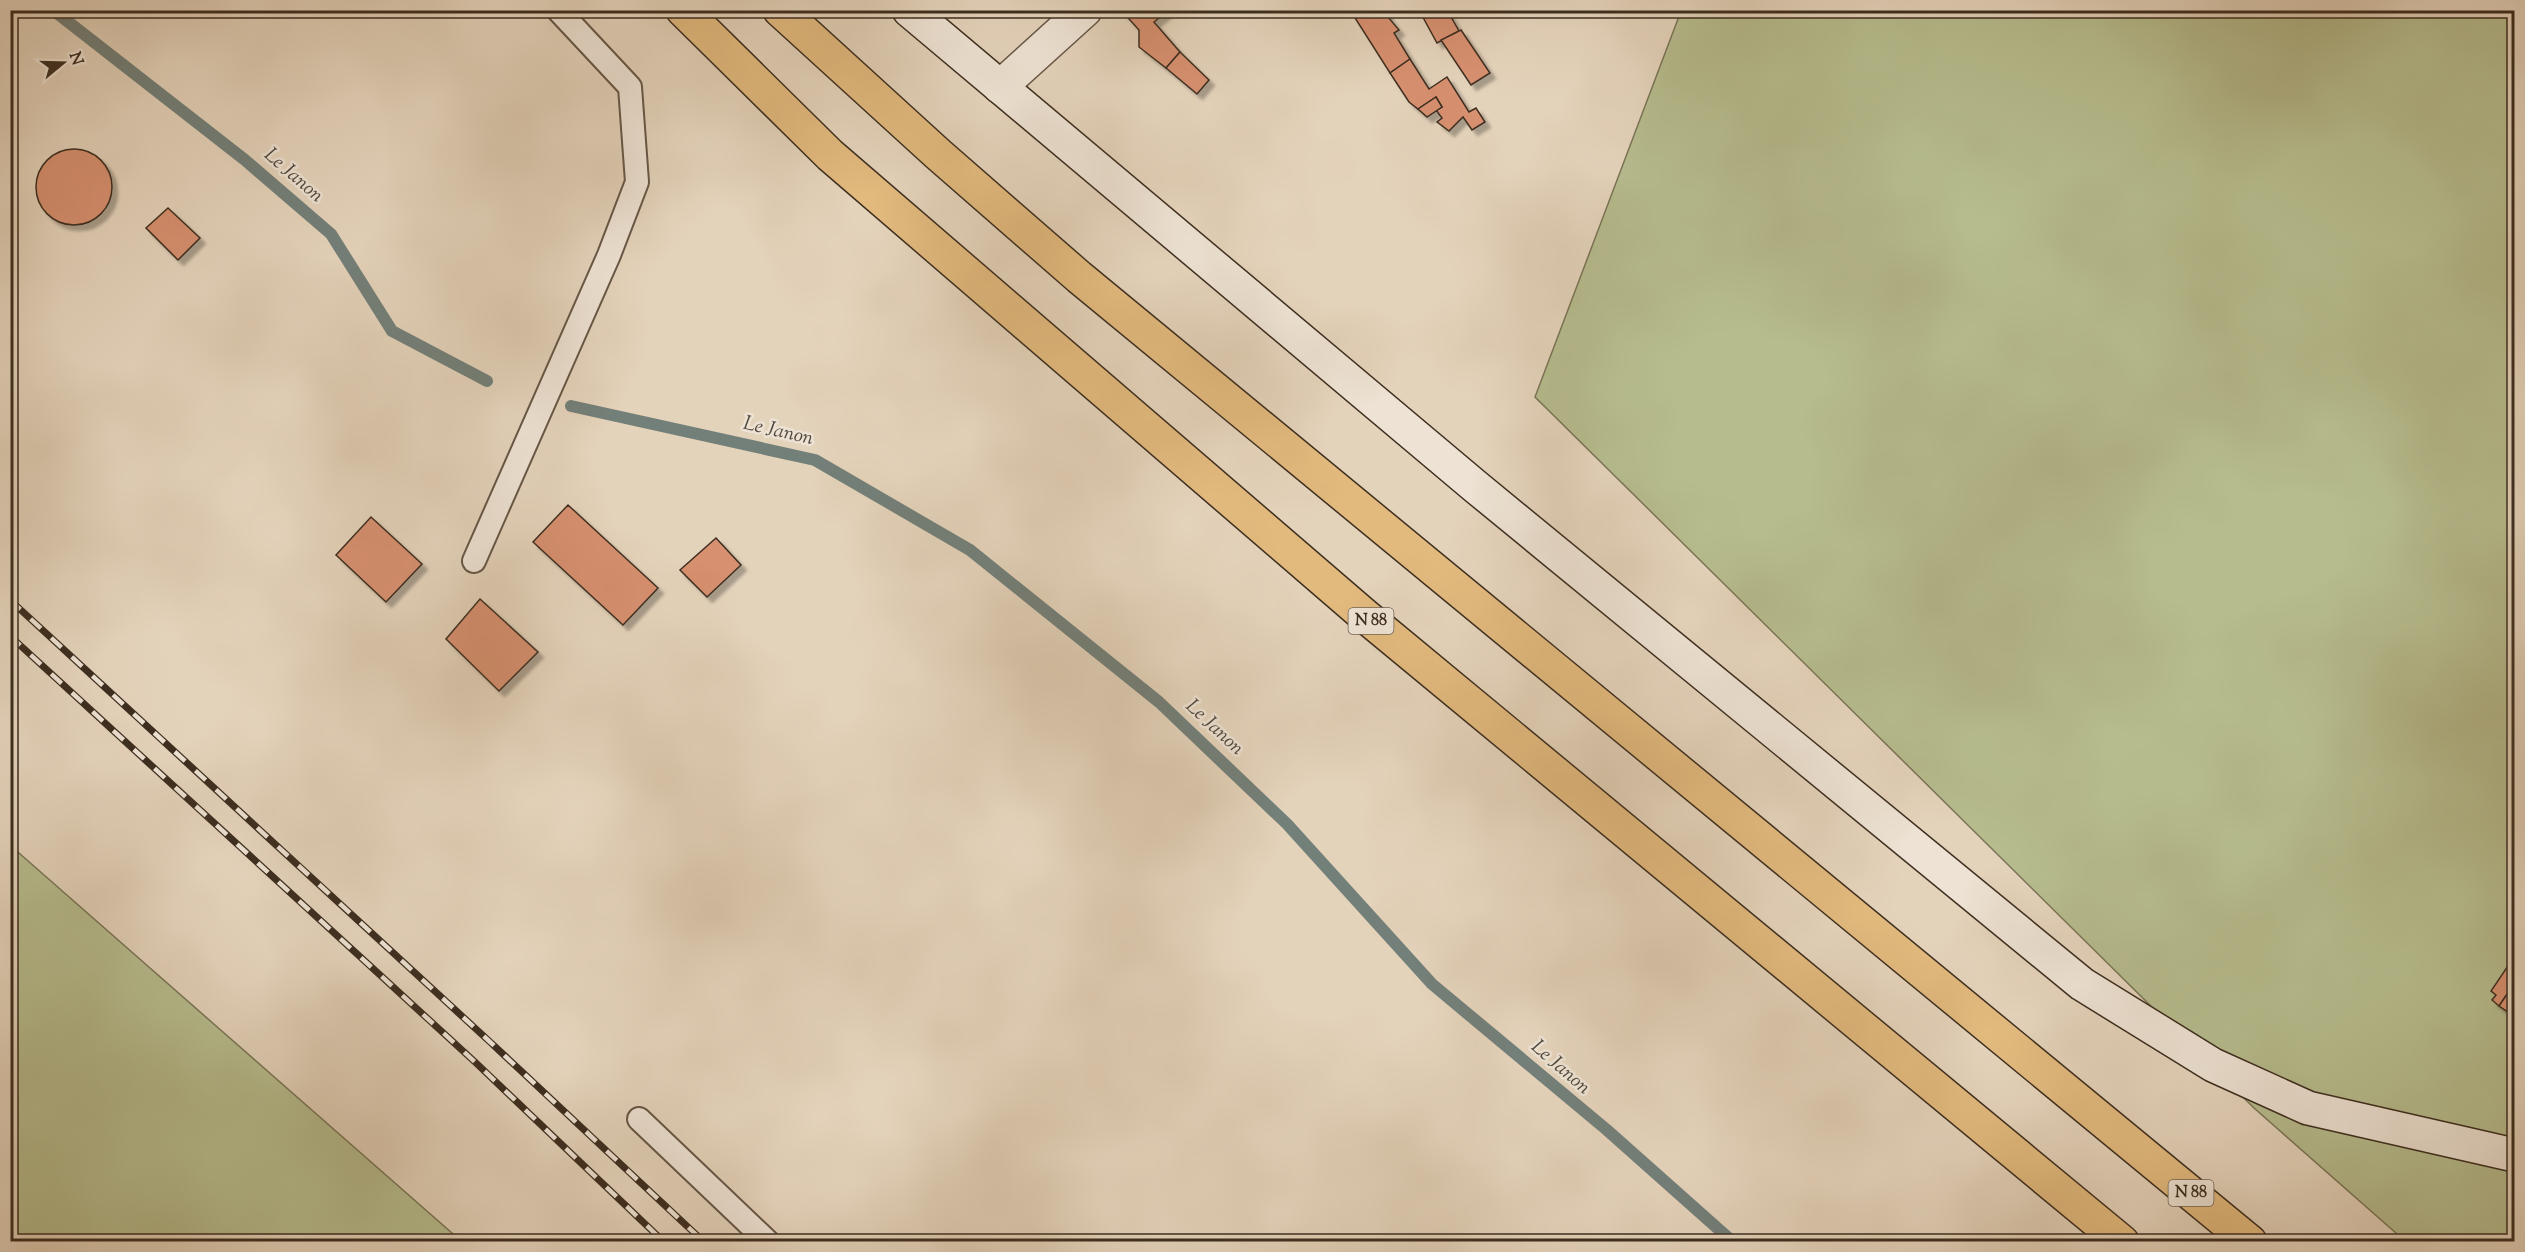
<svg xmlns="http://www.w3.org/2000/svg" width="2525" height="1252" font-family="'Sorts Mill Goudy',serif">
  <defs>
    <filter id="shadow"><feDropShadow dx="5.5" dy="5.5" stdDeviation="1.5" flood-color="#0004"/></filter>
  </defs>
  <rect width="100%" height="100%" fill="#e4d3bb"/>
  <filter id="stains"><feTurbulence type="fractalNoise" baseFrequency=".00333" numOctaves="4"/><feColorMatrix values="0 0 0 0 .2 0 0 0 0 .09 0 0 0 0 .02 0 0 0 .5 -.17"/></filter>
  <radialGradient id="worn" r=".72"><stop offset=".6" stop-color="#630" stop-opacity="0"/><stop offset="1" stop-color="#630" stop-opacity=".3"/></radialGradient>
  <!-- green -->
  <g fill="#b6bc8e" stroke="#7a7557" stroke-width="1.5">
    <polygon points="1681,11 2514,11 2514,1241 2405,1241 2254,1108 1535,397"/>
    <polygon points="11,846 461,1241 11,1241"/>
  </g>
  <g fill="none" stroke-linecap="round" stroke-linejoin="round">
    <!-- stream -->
    <g stroke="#73807a" stroke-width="12">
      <polyline points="53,10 245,160 331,234 392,331 487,381"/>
      <polyline points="571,406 815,460 970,550 1159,702 1287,824 1432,984 1607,1130 1733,1242"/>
    </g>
  </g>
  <!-- building -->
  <g fill="#d79070" stroke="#3d2e20" stroke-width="1.5" filter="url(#shadow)">
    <polygon points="1121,10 1169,10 1154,22 1180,52 1166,68 1139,47 1139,30"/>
    <polygon points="1350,10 1387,10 1388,17 1399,30 1394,33 1410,59 1390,73"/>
    <polygon points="1419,10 1447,10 1459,31 1437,43"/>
    <polygon points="1461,30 1490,73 1471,85 1441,40"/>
    <polygon points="1180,52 1209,80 1197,94 1166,68"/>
    <polygon points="1410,59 1429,89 1447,77 1469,112 1476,108 1485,122 1472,130 1463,117 1449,131 1437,122 1442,118 1436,110 1442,107 1436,97 1418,109 1409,102 1390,73"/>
    <polygon points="1436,97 1442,107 1427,117 1418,109"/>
    <circle cx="74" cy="187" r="38"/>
    <polygon points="168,208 200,238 178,260 146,228"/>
    <polygon points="568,505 658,588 623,625 533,542"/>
    <polygon points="371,517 422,564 386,602 336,555"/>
    <polygon points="716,538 741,565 707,597 680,570"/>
    <polygon points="480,599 538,652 499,691 446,639"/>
    <polygon points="2514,957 2514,984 2499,1006 2492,1000 2496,995 2491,991"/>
    <polygon points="2514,984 2514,1016 2499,1006"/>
  </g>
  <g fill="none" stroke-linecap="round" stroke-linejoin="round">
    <!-- lane casing -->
    <g stroke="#675747" stroke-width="26">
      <g id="lane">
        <polyline points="474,561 609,255 637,182 630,87 558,10"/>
        <polyline points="639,1119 768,1242"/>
      </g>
    </g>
    <!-- street casing -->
    <g stroke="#675747" stroke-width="36">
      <polyline id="street" points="1000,87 1085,10"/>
    </g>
    <!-- secondary casing -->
    <g stroke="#3d2e20" stroke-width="36">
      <polyline id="secondary" points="909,10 1476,487 2082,984 2213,1065 2308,1108 2514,1155"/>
    </g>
    <!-- highway casing -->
    <g stroke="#3d2e20" stroke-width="36">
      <g id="highway">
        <polyline points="683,10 830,155 1364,615 2122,1242"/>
        <polyline points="780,10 938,154 1079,277 2250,1242"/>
      </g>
    </g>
    <!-- lane -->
    <use href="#lane" stroke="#ede2d3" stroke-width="22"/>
    <!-- street -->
    <use href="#street" stroke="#ede2d3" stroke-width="33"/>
    <!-- secondary -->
    <use href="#secondary" stroke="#ede2d3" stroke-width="33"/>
    <!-- highway -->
    <use href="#highway" stroke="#e2ba7e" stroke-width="33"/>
    <!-- rail casing -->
    <g stroke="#3d2e20" stroke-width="7">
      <g id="rail">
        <polyline points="10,600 489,1041 704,1242"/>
        <polyline points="10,636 475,1062 664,1242"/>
      </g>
    </g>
    <!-- rail -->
    <use href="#rail" stroke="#ede2d3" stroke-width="4.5" stroke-dasharray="14" stroke-linecap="butt"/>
  </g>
  <g text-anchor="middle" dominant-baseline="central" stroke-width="5" stroke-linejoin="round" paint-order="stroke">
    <!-- shield labels -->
    <g fill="#ede2d3" stroke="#726456" stroke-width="1.5">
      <rect x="1348.5" y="608" width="45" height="26" rx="4.5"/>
      <rect x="2168.5" y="1180" width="45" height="26" rx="4.5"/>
    </g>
    <g font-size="16" font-weight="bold" fill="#3d2e20">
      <text x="1371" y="621">N 88</text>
      <text x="2191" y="1193">N 88</text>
    </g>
    <!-- water labels -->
    <g font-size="20" font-style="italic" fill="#4f493e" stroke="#ede2d3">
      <text transform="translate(293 176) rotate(41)">Le Janon</text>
      <text transform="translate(778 432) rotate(13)">Le Janon</text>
      <text transform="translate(1214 728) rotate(43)">Le Janon</text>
      <text transform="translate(1560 1068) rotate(41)">Le Janon</text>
    </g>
  </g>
  <!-- margin -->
  <rect width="2525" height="1252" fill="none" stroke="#e4d3bb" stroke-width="36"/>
  <rect x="12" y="12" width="2501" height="1228" fill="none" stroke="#3d2e20" stroke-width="3"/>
  <rect x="18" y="18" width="2489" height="1216" fill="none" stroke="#3d2e20" stroke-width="1.5"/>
  <!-- north arrow -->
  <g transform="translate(63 63) rotate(71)" stroke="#ede2d3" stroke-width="4.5" paint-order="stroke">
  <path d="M0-4.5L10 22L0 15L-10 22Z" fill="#3d2e20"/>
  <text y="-9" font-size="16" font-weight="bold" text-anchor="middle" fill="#3d2e20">N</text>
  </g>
  <rect width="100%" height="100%" filter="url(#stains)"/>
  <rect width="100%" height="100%" fill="url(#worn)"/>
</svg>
